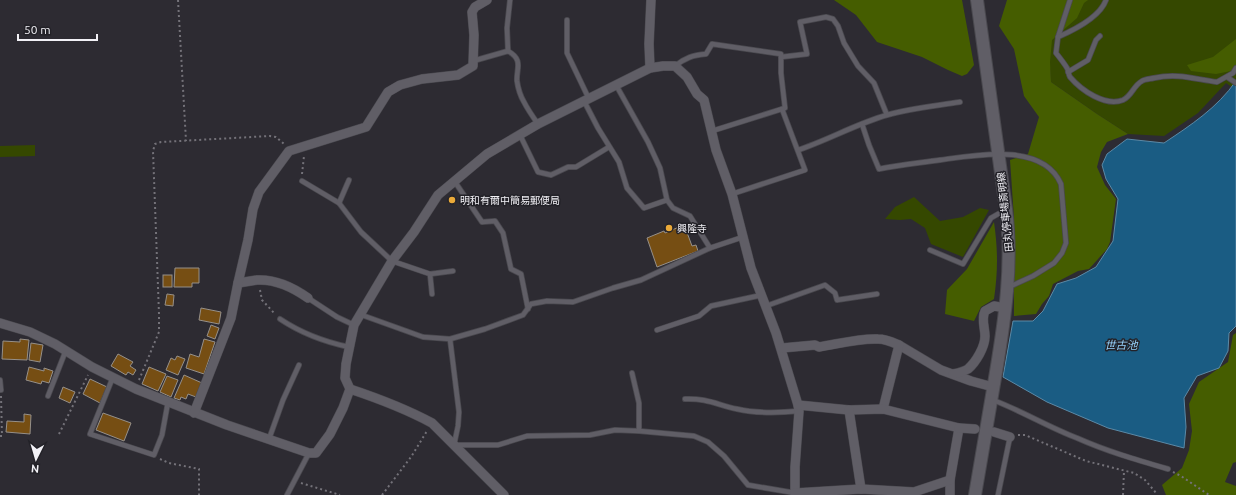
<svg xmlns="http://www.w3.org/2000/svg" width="1236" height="495" font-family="Ubuntu,'Noto Sans JP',sans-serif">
  <rect width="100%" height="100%" fill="#2d2b32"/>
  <!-- green -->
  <g fill="#354800">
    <polygon points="1064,0 1236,0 1236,90 1226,83 1198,113 1164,136 1128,134 1097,114 1051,82 1048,40"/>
    <polygon points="35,145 35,156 0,157 0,146"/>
    <polygon points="914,197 940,221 963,217 980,208 989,210 963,257 931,244 925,228 911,219 900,220 885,219 895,207"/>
  </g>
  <!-- forest -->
  <g fill="#455d00">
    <polygon points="834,0 962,0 974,65 967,74 962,76 948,70 922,57 877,42 856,15"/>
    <polygon points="1007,0 1088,0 1084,3 1077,18 1052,40 1050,62 1051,82 1097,114 1128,134 1107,142 1101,152 1097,167 1105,185 1116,199 1110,242 1107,249 1089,269 1078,271 1053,284 1049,296 1042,304 1036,314 1014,316 1014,218 1010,160 1028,154 1039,117 1024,96 1014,49 999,26"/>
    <polygon points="1236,39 1236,70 1216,74 1191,71 1187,65 1213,57"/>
    <path d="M994 222C998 250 998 271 994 299L981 307 974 321 945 314 947 290 967 269Z"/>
    <polygon points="1236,333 1236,462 1233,463 1225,482 1236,486 1236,495 1166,495 1162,485 1182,468 1189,450 1192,431 1189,404 1199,382 1228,362 1233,335"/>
  </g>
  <!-- water -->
  <path fill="#1a5c83" stroke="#5b89a6" d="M1236 81V326L1229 333 1228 351 1219 368 1197 376 1184 398 1186 427 1184 448 1108 428 1047 402 1003 377 1013 321H1033L1043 311 1057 284 1076 278 1096 267 1113 241 1118 199 1106 179 1102 165 1107 154 1127 139 1164 143C1191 125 1217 108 1236 81Z"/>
  <!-- building -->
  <g fill="#764e13" stroke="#969089">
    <polygon points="679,227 680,229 685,227 692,246 696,245 698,251 657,267 647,238 664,231 665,233"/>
    <polygon points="175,268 199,268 199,283 192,283 192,287 174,287"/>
    <rect x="163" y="275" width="9" height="12"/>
    <polygon points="167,294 174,295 173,306 165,305"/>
    <polygon points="201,308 221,312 219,324 199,320"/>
    <polygon points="211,325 219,328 215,339 207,336"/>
    <polygon points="20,339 29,340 27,360 2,359 3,341 20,342"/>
    <polygon points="204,339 215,342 204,374 186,368 190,354 199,357"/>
    <polygon points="31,343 43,345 40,362 29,360"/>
    <polygon points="118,354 133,362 130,366 136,370 133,375 128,372 126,375 111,366"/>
    <polygon points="177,356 185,359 178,375 166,370 171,358 175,360"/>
    <polygon points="29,367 44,371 44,368 53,371 49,383 42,381 41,384 26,380"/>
    <polygon points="149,367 166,374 158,391 142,384"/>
    <polygon points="184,375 202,383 196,397 188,394 186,399 181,397 180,400 174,398"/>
    <polygon points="167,376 178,380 171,397 160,392"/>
    <polygon points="90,379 107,387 100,403 83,394"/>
    <polygon points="63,387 75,392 70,403 59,398"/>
    <polygon points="103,413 131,423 124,441 96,430"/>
    <polygon points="24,414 31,415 30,434 6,432 7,421 24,422"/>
  </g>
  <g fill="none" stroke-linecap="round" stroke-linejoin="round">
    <!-- service casing -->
    <g stroke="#4a494f" stroke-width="6">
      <g id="service">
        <path d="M1070 0 1058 37 1056 53C1060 58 1064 63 1067 68 1069 71 1068 74 1070 77 1081 90 1105 107 1123 100 1132 96 1133 86 1142 81 1145 79 1150 79 1154 78 1178 73 1194 79 1217 82L1233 73 1236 68"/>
        <polyline points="567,20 567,53 589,99"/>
        <path d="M1058 37C1074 30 1100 17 1106 0"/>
        <polyline points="508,51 507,28 510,0"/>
        <polyline points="781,57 807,54 800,22 826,17 833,19 838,26 844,43 858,66 874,83 887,115"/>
        <path d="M473 61 508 51C524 60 516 69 517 81 518 88 521 97 524 102 528 110 533 117 538 124"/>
        <path d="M675 66C685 58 693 55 706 54L712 44 781 54V73L785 108 712 131"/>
        <polyline points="1068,72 1088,60 1096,40 1100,36"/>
        <polyline points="1227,77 1236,83"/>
        <polyline points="616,85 648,142 660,168 667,200 673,208 690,216 710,248"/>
        <polyline points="584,101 598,128 619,162 627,188 644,208 667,200"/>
        <path d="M862 124 869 145 879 169C899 165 919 163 940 160 976 155 1043 142 1061 184L1066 243 1062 253 1054 263 1033 276 1009 287"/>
        <polyline points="520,135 538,172 551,175 568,167 576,167 609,147"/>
        <path d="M798 150C828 140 856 124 887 115 911 108 935 106 960 102"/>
        <polyline points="302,181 339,203 361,232 392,261 430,274 432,294"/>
        <polyline points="455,182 482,222 495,221 503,233 511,269 521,274 528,309"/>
        <polyline points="732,194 805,170 782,109"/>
        <polyline points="339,203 349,180"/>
        <polyline points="930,250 963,264 991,218 1005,210"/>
        <polyline points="430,274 453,271"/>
        <polyline points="308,298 337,317 354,325"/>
        <polyline points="766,306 825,285 835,293 837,300 877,294"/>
        <polyline points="359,314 423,337 450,339 485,329 523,315 531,304 547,301 573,302 613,288 641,280 710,248 743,237"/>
        <path d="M280 319C301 333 325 342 349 347"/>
        <polyline points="657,330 699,316 711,306 762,295"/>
        <polyline points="450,339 459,412 458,426 454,445 498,445 527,436 590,435 615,430 639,431 694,436 708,442 724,456 748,485 795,493"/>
        <polyline points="632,373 639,403 639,431"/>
        <polyline points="113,377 90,434 154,455 162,435 168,402"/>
        <polyline points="0,380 1,390"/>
        <polyline points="48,396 66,350"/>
        <path d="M685 399C706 398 718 405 737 409 758 414 778 413 799 411"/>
        <path d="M993 400C1022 411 1048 427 1077 438 1106 451 1137 460 1168 469"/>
        <polyline points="269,439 283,400 299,365"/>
        <polyline points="287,495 309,453"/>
        <polyline points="998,495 1010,437"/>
      </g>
    </g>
    <!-- minor casing -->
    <g stroke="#4a494f" stroke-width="10">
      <g id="minor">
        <polyline points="650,68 649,44 651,0"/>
        <path d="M238 283C244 282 251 281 257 280 275 279 294 288 308 298"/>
        <polyline points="0,323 30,332 55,344 92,367 136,389 227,425 309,453 316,453 330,434 343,408 350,389 345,378 346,364 354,325 392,261 414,232 438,195 487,154 538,124 650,68 663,66 675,66 687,77 697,94 704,100 716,150 732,194 751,268 776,333 798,405 799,411 795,467 795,495"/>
        <polyline points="899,345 941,370 971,381 993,387"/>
        <path d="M782 348 815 345 819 347C838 344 859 338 878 339 886 339 892 342 899 345L883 409"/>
        <path d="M953 374C958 373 963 372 968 369 976 362 985 347 985 336 985 328 981 319 985 311L994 306 1006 308"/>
        <path d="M350 389C377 398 406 409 432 423L504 495"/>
        <polyline points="798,405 849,410 883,409 959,428 950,480 950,495"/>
        <polyline points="849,410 861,489"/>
        <polyline points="194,413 231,318 238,283 248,240 253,209 259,192 289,151 366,127 388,92 400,85 422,79 458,75 473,66 474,35 472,12 475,7 487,0"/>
        <polyline points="959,428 975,429"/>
        <polyline points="994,432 1010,437"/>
        <polyline points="795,493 861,489 914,492 950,480"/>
      </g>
    </g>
    <!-- secondary casing -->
    <g stroke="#4a494f" stroke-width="14">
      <path id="secondary" d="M975 495C982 454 989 413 996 372 1005 318 1013 264 1006 209L977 0"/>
    </g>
    <!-- path -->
    <g stroke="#747279" stroke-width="2" stroke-dasharray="2 3" stroke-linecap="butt">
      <polyline points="178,0 186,141"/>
      <polyline points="302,174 304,156"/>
      <polyline points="260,290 262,300 275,314"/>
      <polyline points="139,380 159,332 159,314 153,151 155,144 161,142 270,136 276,137 284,144"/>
      <polyline points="59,434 88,375"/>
      <polyline points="1018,435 1025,435 1086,461 1134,473 1145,480 1157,494"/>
      <polyline points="0,436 2,436 1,396"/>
      <polyline points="160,459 169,463 199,469 199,495"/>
      <polyline points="1173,472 1181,476 1209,495"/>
      <polyline points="301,483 340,495"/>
      <polyline points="382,495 411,457 427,431"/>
      <polyline points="1123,495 1124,471"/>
    </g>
    <!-- service -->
    <use href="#service" stroke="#605e66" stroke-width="4.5"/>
    <!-- minor -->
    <use href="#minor" stroke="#605e66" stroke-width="9"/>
    <!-- secondary -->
    <use href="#secondary" stroke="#605e66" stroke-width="12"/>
  </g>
  <!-- markers -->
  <g fill="#ebaa39" stroke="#232228" stroke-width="1.5">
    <circle cx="452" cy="200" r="4"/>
    <circle cx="669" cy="228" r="4"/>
  </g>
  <g text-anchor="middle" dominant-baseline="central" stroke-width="3" stroke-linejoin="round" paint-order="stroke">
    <!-- poi labels -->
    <g font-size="10" fill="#f2f1f6" stroke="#232228" text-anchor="start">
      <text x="460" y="200">明和有爾中簡易郵便局</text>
      <text x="677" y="228">興隆寺</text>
    </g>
    <!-- street labels -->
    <g font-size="10" fill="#f2f1f6" stroke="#232228">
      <text transform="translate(1005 212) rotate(-96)">田丸停車場斎明線</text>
    </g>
    <!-- water labels -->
    <g font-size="11" font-style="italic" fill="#95d1fb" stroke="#232228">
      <text x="1121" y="345">世古池</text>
    </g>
  </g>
  <!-- north arrow -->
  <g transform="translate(36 459) rotate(185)" stroke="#232228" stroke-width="3" paint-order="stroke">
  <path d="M0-3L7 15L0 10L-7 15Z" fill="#f2f1f6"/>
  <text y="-6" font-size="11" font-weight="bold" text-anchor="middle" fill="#f2f1f6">N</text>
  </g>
  <!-- scale -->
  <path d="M18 34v6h79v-6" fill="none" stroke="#f2f1f6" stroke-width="2"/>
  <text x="24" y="34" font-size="12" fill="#f2f1f6" stroke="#232228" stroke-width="3" paint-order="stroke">50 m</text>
</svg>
